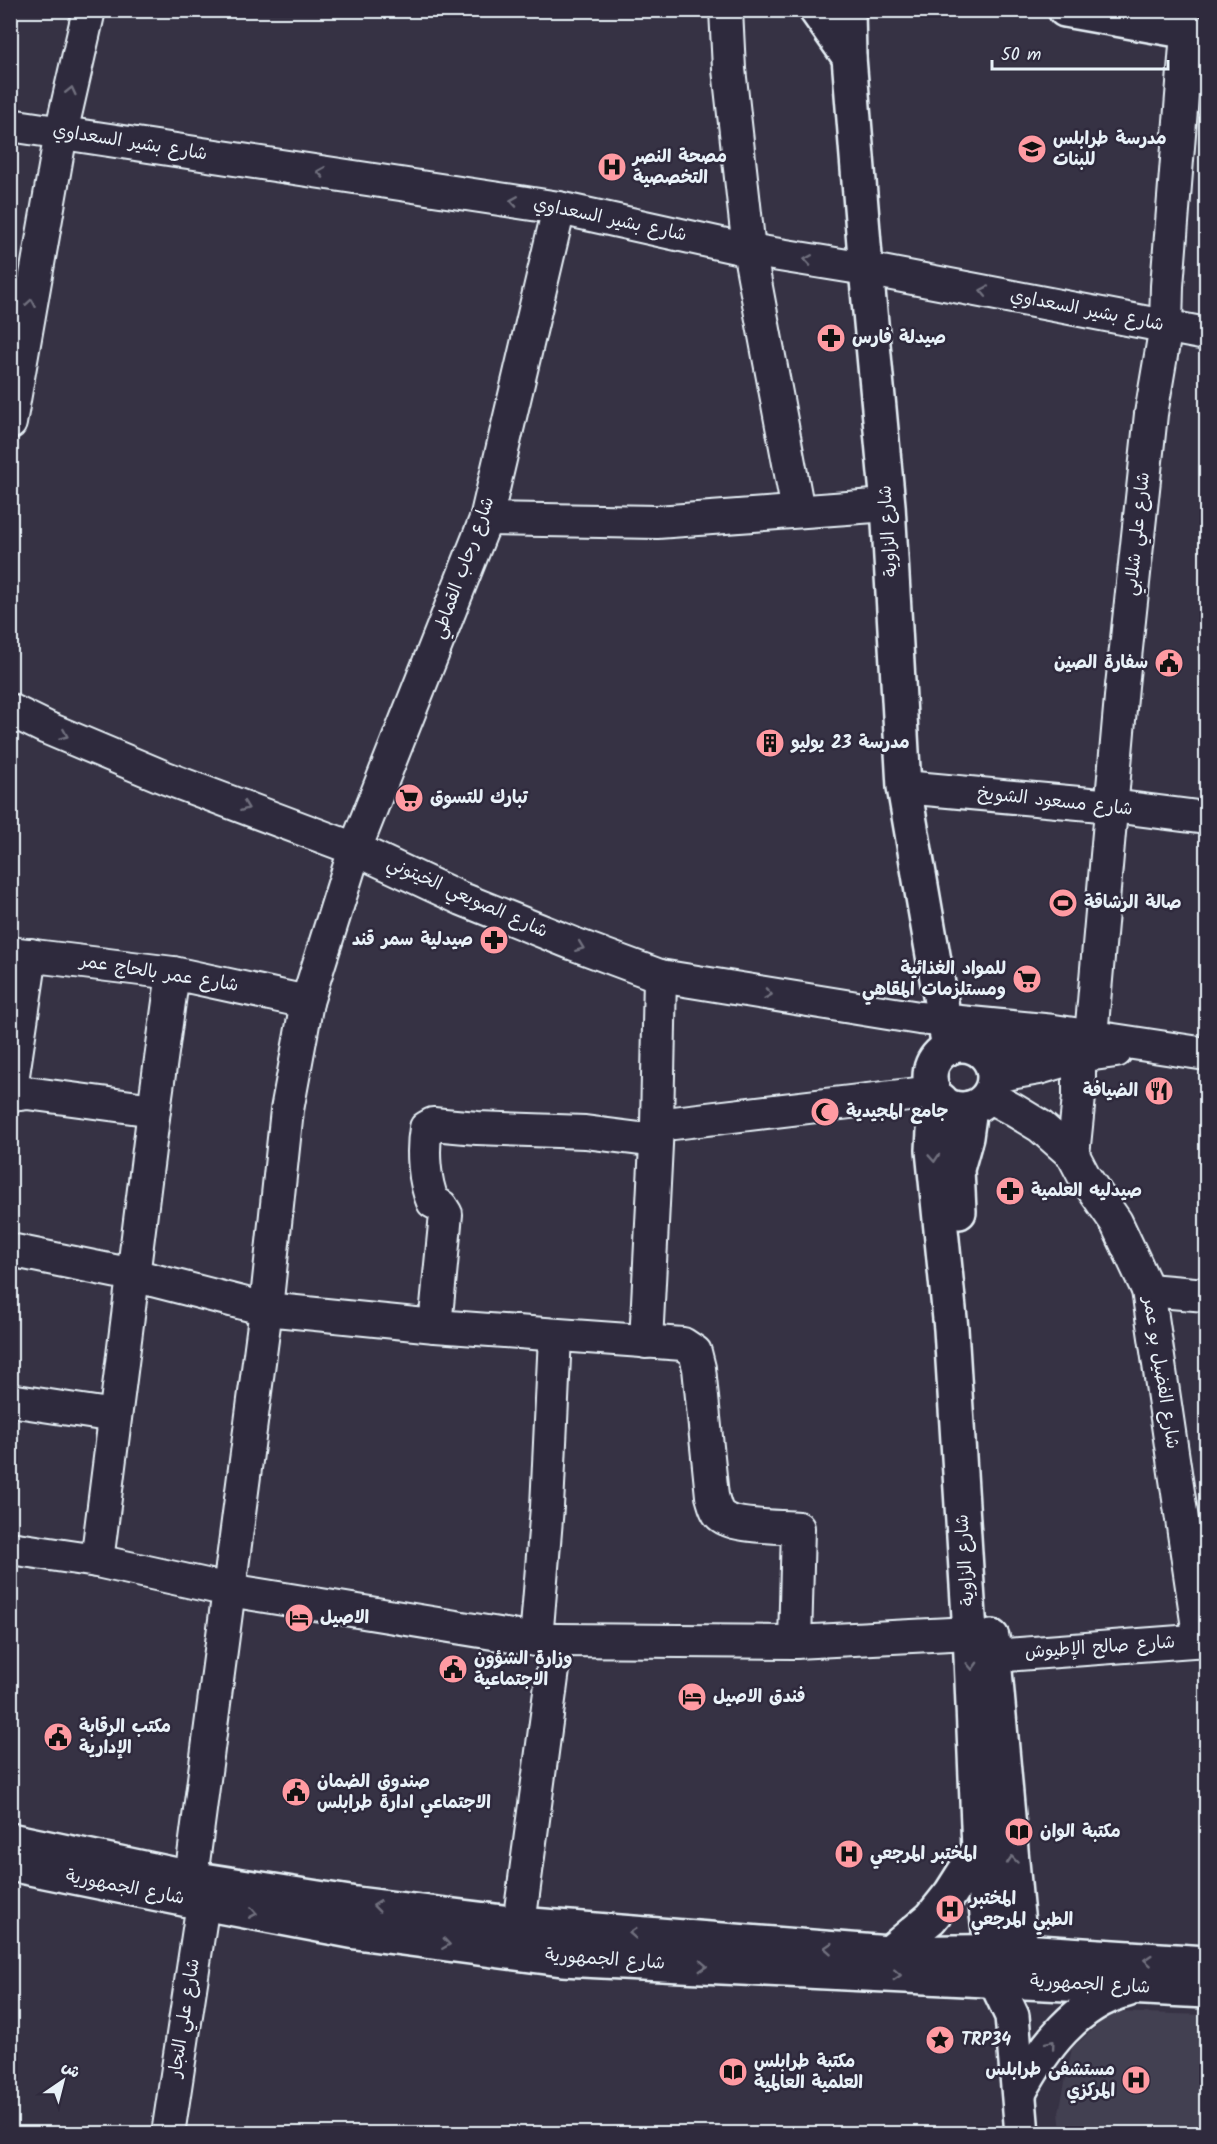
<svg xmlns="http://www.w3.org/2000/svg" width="1217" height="2144" font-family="Kalam,'Playpen Sans Arabic',sans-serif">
  <rect width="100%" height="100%" fill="#363244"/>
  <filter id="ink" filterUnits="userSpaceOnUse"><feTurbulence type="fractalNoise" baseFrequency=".0167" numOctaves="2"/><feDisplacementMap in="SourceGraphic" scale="12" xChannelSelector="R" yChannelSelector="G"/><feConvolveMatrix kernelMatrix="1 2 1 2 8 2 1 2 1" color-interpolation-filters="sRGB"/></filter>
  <g filter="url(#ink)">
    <!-- built -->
    <polygon fill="#433f51" points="1113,2012 1206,2015 1206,2133 1061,2133 1059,2112 1072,2048"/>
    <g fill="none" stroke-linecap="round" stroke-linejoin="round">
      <!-- minor casing -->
      <g stroke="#e8f1f8" stroke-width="36">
        <g id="minor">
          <polyline points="726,10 729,69 749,250 798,511"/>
          <polyline points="10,125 559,208 749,250 866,269 1206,334"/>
          <polyline points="10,423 61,133 89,10"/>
          <polyline points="486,519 657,522 888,505"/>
          <polyline points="10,710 47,728 166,778 355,849 462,899 574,944 660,976 919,1018 1054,1031 1206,1054"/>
          <polyline points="904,787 1112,806 1206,818"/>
          <polyline points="10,953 173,973 307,1002"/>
          <polyline points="1091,1036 1122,686 1151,414 1166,326 1167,286 1187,33"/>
          <polyline points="987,1057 1048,1034"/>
          <polyline points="994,1076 1039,1068 1079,1056 1116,1051"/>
          <polyline points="10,1095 27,1093 154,1110"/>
          <polyline points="10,1095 31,955"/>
          <polyline points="988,1096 1012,1109 1040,1126 1073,1155 1084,1176 1116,1222 1148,1290 1200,1641"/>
          <polyline points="657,1125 934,1092"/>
          <polyline points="1073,1155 1079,1097 1079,1056"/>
          <path d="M10 1250 133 1275 266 1309 435 1326 683 1344 695 1352 699 1368 712 1496C714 1502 715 1509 719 1514 731 1528 779 1526 798 1528L795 1642"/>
          <polyline points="1148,1290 1206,1295"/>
          <path d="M435 1326 446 1214 441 1206 433 1202C424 1181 422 1151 426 1128L433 1124 477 1128 585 1132 656 1141"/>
          <polyline points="646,1342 657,1125 660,976"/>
          <polyline points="10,1400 115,1416"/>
          <polyline points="10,1548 97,1561 229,1590 536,1640"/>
          <polyline points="97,1561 154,1110 173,973"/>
          <polyline points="557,1640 795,1642 970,1633"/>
          <polyline points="993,1656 1206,1640"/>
          <polyline points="191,1878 266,1309 287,1110 307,1002 355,849 486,519 559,208"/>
          <polyline points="519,1924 557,1640 536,1640 547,1507 555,1336"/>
          <polyline points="168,2134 203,1903"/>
        </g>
      </g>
      <!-- major casing -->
      <g stroke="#e8f1f8" stroke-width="38">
        <g id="major">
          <polyline points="848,10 849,57 866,269 888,505 904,787 949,1048"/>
          <circle cx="962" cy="1077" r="32"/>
          <polyline points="941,1100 934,1131 933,1150 951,1329 970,1633 979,1849 995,1980 1012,2016 1022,2134"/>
          <polyline points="959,1212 957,1169 966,1137 970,1108"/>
          <polyline points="992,1637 1016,1906 1024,1974"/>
          <polyline points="10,1840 191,1878 356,1904 519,1924 889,1953 1022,1951 1206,1963"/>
          <polyline points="10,1864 203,1903 356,1932 562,1959 1206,1991"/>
          <polyline points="889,1953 931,1918 951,1893 979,1849"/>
          <path d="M1019 2093C1043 2048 1076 2003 1127 1990"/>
        </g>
      </g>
      <!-- highway casing -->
      <g stroke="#e8f1f8" stroke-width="38">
        <g id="highway">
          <polyline points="816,10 849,57"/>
          <polyline points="1065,10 1206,35"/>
        </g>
      </g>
      <!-- minor -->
      <use href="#minor" stroke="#2f2a3d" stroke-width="32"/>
      <!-- major -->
      <use href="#major" stroke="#2f2a3d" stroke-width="33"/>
      <!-- highway -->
      <use href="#highway" stroke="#2f2a3d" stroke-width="33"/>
    </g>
    <!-- one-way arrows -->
    <defs><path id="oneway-chevron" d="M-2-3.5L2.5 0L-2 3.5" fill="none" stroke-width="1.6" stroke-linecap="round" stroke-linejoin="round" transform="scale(1.5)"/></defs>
    <g stroke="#70707e">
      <use href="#oneway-chevron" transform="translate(71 91) rotate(-77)"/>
      <use href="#oneway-chevron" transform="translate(321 172) rotate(-171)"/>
      <use href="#oneway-chevron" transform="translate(514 201) rotate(-171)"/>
      <use href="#oneway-chevron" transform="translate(808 260) rotate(-171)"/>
      <use href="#oneway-chevron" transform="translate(984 291) rotate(-169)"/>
      <use href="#oneway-chevron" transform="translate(31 303) rotate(-80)"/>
      <use href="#oneway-chevron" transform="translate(64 735) rotate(23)"/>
      <use href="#oneway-chevron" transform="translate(245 807) rotate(21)"/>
      <use href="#oneway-chevron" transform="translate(580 947) rotate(21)"/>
      <use href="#oneway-chevron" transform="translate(768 994) rotate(9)"/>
      <use href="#oneway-chevron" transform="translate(934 1158) rotate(86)"/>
      <use href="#oneway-chevron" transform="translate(972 1666) rotate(88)"/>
      <use href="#oneway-chevron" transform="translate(1012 1860) rotate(-95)"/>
      <use href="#oneway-chevron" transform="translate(377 1906) rotate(-173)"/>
      <use href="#oneway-chevron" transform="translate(253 1913) rotate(10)"/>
      <use href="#oneway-chevron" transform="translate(633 1933) rotate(-176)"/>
      <use href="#oneway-chevron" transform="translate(446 1944) rotate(8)"/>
      <use href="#oneway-chevron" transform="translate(828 1948) rotate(-176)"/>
      <use href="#oneway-chevron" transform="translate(1148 1960) rotate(-176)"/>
      <use href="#oneway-chevron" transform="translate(703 1966) rotate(3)"/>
      <use href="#oneway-chevron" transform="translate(897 1975) rotate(3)"/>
      <use href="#oneway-chevron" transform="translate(1051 2044) rotate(-50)"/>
    </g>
  </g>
  <!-- icons -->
  <defs>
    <g id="school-disc" transform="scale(1.5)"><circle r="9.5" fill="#ff9aa2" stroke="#2f2a3d"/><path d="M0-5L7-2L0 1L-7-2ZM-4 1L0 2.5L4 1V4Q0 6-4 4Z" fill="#111"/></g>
    <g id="hospital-disc" transform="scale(1.5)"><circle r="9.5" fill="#ff9aa2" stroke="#2f2a3d"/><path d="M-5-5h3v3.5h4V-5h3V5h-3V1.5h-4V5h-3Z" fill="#111"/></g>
    <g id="pharmacy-disc" transform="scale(1.5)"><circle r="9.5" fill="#ff9aa2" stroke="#2f2a3d"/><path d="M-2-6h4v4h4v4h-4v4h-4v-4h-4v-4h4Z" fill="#111"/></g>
    <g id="civic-disc" transform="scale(1.5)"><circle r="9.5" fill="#ff9aa2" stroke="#2f2a3d"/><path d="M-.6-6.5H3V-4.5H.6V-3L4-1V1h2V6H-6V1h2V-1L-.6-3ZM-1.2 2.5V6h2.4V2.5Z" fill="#111"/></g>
    <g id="building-disc" transform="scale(1.5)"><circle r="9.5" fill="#ff9aa2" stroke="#2f2a3d"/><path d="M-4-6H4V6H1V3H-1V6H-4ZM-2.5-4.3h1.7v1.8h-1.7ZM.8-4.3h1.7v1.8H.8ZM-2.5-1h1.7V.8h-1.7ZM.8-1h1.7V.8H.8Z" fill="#111"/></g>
    <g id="supermarket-disc" transform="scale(1.5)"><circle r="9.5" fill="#ff9aa2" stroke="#2f2a3d"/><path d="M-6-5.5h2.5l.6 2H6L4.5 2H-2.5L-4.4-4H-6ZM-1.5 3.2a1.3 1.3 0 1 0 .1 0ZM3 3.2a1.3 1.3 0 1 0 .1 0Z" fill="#111"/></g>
    <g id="stadium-disc" transform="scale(1.5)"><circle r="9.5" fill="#ff9aa2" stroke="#2f2a3d"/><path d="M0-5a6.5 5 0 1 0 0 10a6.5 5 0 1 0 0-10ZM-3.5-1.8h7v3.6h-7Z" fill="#111"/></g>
    <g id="restaurant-disc" transform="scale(1.5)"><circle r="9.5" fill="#ff9aa2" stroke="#2f2a3d"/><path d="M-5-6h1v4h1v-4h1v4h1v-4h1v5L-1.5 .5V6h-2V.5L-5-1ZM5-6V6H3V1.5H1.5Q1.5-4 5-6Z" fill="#111"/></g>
    <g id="mosque-disc" transform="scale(1.5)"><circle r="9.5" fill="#ff9aa2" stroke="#2f2a3d"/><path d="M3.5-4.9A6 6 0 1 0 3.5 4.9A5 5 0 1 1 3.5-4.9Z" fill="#111"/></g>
    <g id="hotel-disc" transform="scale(1.5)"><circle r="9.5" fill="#ff9aa2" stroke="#2f2a3d"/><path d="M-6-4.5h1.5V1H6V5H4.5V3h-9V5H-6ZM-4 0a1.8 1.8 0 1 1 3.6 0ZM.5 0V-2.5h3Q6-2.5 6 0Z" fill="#111"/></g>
    <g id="library-disc" transform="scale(1.5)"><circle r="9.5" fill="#ff9aa2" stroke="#2f2a3d"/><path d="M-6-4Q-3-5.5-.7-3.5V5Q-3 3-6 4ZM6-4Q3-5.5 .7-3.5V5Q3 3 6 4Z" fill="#111"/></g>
    <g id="sight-disc" transform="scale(1.5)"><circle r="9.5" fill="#ff9aa2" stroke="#2f2a3d"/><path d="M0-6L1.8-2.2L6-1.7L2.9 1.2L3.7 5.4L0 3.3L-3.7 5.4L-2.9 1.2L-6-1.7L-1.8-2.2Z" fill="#111"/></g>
  </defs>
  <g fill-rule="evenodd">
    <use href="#school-disc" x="1032" y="149"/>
    <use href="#hospital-disc" x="612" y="167"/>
    <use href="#pharmacy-disc" x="831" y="338"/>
    <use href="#civic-disc" x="1169" y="663"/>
    <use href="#building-disc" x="770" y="743"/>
    <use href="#supermarket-disc" x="409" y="798"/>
    <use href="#stadium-disc" x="1063" y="903"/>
    <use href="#pharmacy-disc" x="494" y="940"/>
    <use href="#supermarket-disc" x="1027" y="979"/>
    <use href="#restaurant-disc" x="1159" y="1091"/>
    <use href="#mosque-disc" x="825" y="1112"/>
    <use href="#pharmacy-disc" x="1010" y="1191"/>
    <use href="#hotel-disc" x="299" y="1618"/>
    <use href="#civic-disc" x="453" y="1669"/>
    <use href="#hotel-disc" x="692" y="1697"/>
    <use href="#civic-disc" x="58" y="1737"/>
    <use href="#civic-disc" x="296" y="1792"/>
    <use href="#library-disc" x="1019" y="1832"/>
    <use href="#hospital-disc" x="849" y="1854"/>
    <use href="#hospital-disc" x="950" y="1909"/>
    <use href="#sight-disc" x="940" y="2040"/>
    <use href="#library-disc" x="733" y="2072"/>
    <use href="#hospital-disc" x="1136" y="2080"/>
  </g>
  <g text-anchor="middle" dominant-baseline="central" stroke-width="5" stroke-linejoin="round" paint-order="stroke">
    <!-- poi labels -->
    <g font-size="18" font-weight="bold" fill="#e8f1f8" stroke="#2f2a3d" text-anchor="start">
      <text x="1053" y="139">مدرسة طرابلس<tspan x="1053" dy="21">للبنات</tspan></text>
      <text x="633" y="157">مصحة النصر<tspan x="633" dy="21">التخصصية</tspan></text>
      <text x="852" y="338">صيدلة فارس</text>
      <text x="1148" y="663" text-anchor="end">سفارة الصين</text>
      <text x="791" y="743">مدرسة 23 يوليو</text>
      <text x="430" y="798">تبارك للتسوق</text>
      <text x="1084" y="903">صالة الرشاقة</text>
      <text x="473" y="940" text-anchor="end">صيدلية سمر قند</text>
      <text x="1006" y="969" text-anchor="end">للمواد الغذائية<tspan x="1006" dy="21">ومستلزمات المقاهي</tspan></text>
      <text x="1138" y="1091" text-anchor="end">الضيافة</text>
      <text x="846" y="1112">جامع المجيدية</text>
      <text x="1031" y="1191">صيدليه العلمية</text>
      <text x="320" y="1618">الاصيل</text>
      <text x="474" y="1659">وزارة الشؤون<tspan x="474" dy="21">الاجتماعية</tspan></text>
      <text x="713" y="1697">فندق الاصيل</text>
      <text x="79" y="1727">مكتب الرقابة<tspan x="79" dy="21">الإدارية</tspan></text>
      <text x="317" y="1782">صندوق الضمان<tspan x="317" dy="21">الاجتماعي ادارة طرابلس</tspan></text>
      <text x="1040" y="1832">مكتبة الوان</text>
      <text x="870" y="1854">المختبر المرجعي</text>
      <text x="971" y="1899">المختبر<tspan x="971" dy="21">الطبي المرجعي</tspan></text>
      <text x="961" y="2040">TRP34</text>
      <text x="754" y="2062">مكتبة طرابلس<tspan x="754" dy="21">العلمية العالمية</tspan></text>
      <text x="1115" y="2070" text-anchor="end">مستشفى طرابلس<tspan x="1115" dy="21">المركزي</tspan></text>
    </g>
    <!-- street labels -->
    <g font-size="18" fill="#e8f1f8" stroke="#2f2a3d">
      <text transform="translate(130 143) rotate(9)">شارع بشير السعداوي</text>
      <text transform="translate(610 220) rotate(12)">شارع بشير السعداوي</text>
      <text transform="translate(1087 311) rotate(11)">شارع بشير السعداوي</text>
      <text transform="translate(889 531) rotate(-94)">شارع الزاوية</text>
      <text transform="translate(1138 534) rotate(-84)">شارع علي شلابي</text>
      <text transform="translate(464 568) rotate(-70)">شارع رحاب القماطي</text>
      <text transform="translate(1055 802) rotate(6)">شارع مسعود الشويخ</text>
      <text transform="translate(467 898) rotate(24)">شارع الصويعي الخيتوني</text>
      <text transform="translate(159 974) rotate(9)">شارع عمر بالحاج عمر</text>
      <text transform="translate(1160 1373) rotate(81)">شارع الفضيل بو عمر</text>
      <text transform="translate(966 1560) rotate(-94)">شارع الزاوية</text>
      <text transform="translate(1100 1648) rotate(-4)">شارع صالح الإطيوش</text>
      <text transform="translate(125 1888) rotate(11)">شارع الجمهورية</text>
      <text transform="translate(605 1960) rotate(4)">شارع الجمهورية</text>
      <text transform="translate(1090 1985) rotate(3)">شارع الجمهورية</text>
      <text transform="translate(185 2018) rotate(-81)">شارع علي النجار</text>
    </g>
  </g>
  <!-- margin -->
  <rect width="1217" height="2144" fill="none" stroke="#2f2a3d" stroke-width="36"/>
  <rect x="18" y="18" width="1181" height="2108" fill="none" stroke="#e8f1f8" stroke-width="2" filter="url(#ink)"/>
  <!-- north arrow -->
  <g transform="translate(63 2081) rotate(35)" stroke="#2f2a3d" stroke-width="4.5" paint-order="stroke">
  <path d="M0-4.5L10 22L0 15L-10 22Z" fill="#e8f1f8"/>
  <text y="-9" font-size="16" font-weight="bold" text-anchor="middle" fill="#e8f1f8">ش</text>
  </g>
  <!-- scale -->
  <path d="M992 60v9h176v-9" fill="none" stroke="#e8f1f8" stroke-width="3"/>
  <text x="1001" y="60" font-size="18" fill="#e8f1f8" stroke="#2f2a3d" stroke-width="4.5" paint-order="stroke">50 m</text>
</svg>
